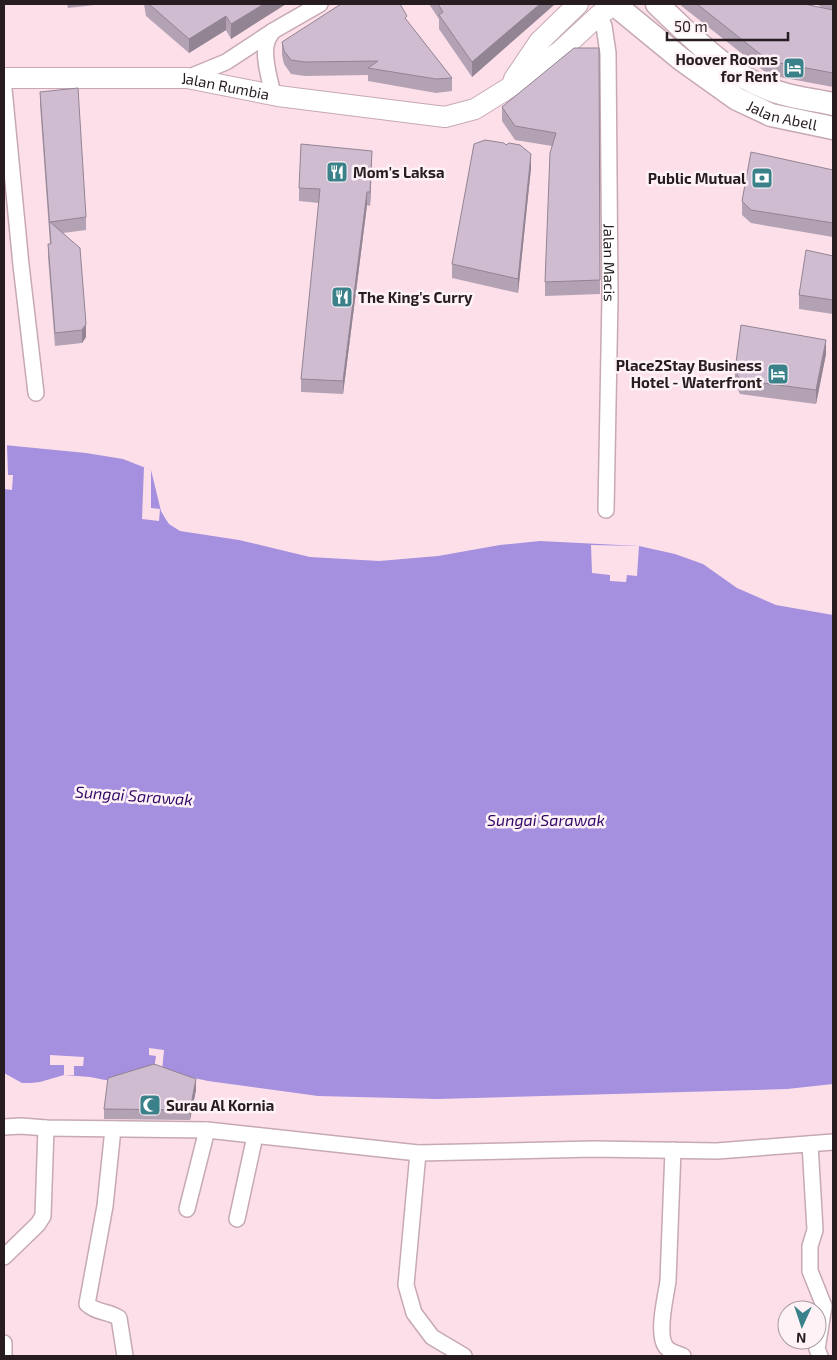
<svg xmlns="http://www.w3.org/2000/svg" width="837" height="1360" font-family="'Exo 2',sans-serif">
  <rect width="100%" height="100%" fill="#fddfea"/>
  <!-- water -->
  <polygon fill="#a490de" points="4,445 86,453 123,459 151,470 161,511 165,518 169,524 180,531 239,540 310,557 379,561 438,556 500,545 540,541 639,546 675,554 703,564 737,588 776,605 833,615 833,1084 787,1089 438,1099 318,1096 208,1081 162,1071 115,1080 105,1080 90,1077 64,1075 40,1082 31,1083 22,1083 4,1073"/>
  <!-- pier -->
  <g fill="#fddfea">
    <polygon points="4,445 7,445 8,475 13,475 12,490 4,489"/>
    <polygon points="144,467 151,470 151,508 160,509 159,521 142,519"/>
    <polygon points="591,545 639,546 637,576 627,575 626,582 610,581 610,575 592,573"/>
    <polygon points="149,1048 164,1050 162,1071 154,1069 156,1056 149,1055"/>
    <polygon points="50,1055 84,1057 83,1066 74,1066 74,1075 64,1075 64,1065 50,1065"/>
  </g>
  <g fill="none" stroke-linecap="round" stroke-linejoin="round">
    <!-- minor casing -->
    <g stroke="#c6a9b4" stroke-width="18">
      <g id="minor">
        <path id="s1" d="M599 15 604 26 608 53 610 297 606 510"/>
        <polyline points="187,78 226,62 273,31 320,4"/>
        <polyline points="4,89 21,265 36,393"/>
        <path d="M273 94C270 80 262 55 267 42 268 38 271 34 273 31"/>
        <polyline points="4,1127 21,1126 46,1128 207,1130 418,1153 594,1149 717,1151 833,1142"/>
        <path d="M113 1129 105 1206 87 1304C96 1313 109 1311 119 1318L125 1356"/>
        <polyline points="810,1144 815,1230 810,1246 810,1271 824,1306 817,1349 820,1356"/>
        <path d="M673 1150 668 1281C666 1296 656 1334 666 1347 670 1352 678 1354 683 1356"/>
        <polyline points="418,1153 406,1285 414,1313 432,1337 464,1356"/>
        <polyline points="187,1209 207,1130"/>
        <polyline points="237,1219 255,1136"/>
        <polyline points="4,1257 38,1224 43,1216 46,1128"/>
        <polyline points="4,1343 4,1356"/>
      </g>
    </g>
    <!-- tertiary casing -->
    <g stroke="#c6a9b4" stroke-width="22">
      <g id="tertiary">
        <path id="s2" d="M4 78H187L278 96 445 117 475 109 507 89 559 52 599 15 615 4"/>
        <polyline points="514,79 539,42 578,4"/>
      </g>
    </g>
    <!-- secondary casing -->
    <g stroke="#c6a9b4" stroke-width="25">
      <g id="secondary">
        <path id="s3" d="M614 4 681 59 737 99 771 115 833 128"/>
        <path d="M657 4C693 38 729 77 777 92 794 98 815 100 833 104"/>
      </g>
    </g>
    <!-- minor -->
    <use href="#minor" stroke="#fff" stroke-width="15"/>
    <!-- tertiary -->
    <use href="#tertiary" stroke="#fff" stroke-width="20"/>
    <!-- secondary -->
    <use href="#secondary" stroke="#fff" stroke-width="22"/>
  </g>
  <!-- wall -->
  <g fill="#b3a2b4">
    <polygon points="67,4 103,4 68,8"/>
    <polygon points="144,4 286,4 231,39 226,30 189,53 146,16"/>
    <polygon points="429,4 555,4 472,77 439,29 439,19"/>
    <polygon points="679,4 804,4 822,8 817,4 833,4 833,87 769,75"/>
    <polygon points="407,21 452,78 452,91 436,93 368,81 368,75 305,76 291,74 284,64 282,55 282,42"/>
    <polygon points="599,48 600,294 545,296 545,282 552,146 515,140 502,121 502,107"/>
    <polygon points="40,92 86,217 86,230 63,233 86,337 82,343 55,346 48,257 48,244 50,244 40,105"/>
    <polygon points="506,145 531,168 518,293 452,278 452,264"/>
    <polygon points="372,164 370,206 367,205 343,394 301,392 301,379 319,203 299,201 299,188"/>
    <polygon points="833,170 833,237 751,223 742,215 742,201"/>
    <polygon points="833,256 833,314 799,309 799,295"/>
    <polygon points="826,354 816,404 740,394 735,384 735,370"/>
    <polygon points="196,1090 190,1120 104,1119 104,1109"/>
  </g>
  <!-- shaded-wall -->
  <g fill="#928492">
    <polygon points="264,4 286,4 231,39 231,24"/>
    <polygon points="540,4 555,4 472,77 472,62"/>
    <polygon points="226,16 226,30 189,53 189,39"/>
    <polygon points="372,151 372,164 370,206 370,192"/>
    <polygon points="531,154 531,168 518,293 518,279"/>
    <polygon points="367,192 367,205 343,394 343,381"/>
    <polygon points="86,324 86,337 82,343 82,330"/>
    <polygon points="826,340 826,354 816,404 816,390"/>
    <polygon points="196,1079 196,1090 190,1120 190,1110"/>
  </g>
  <!-- building -->
  <g fill="#d0bcd1" stroke="#928492">
    <polygon points="149,4 264,4 231,24 226,16 189,39"/>
    <polygon points="341,4 400,4 407,16 405,18 452,78 436,79 368,68 378,61 305,62 291,60 284,51 282,42"/>
    <polygon points="438,4 540,4 472,62 439,15 443,12"/>
    <polygon points="697,4 804,4 833,10 833,73 769,61"/>
    <polygon points="574,48 599,48 600,280 545,282 550,153 556,133 515,126 502,107"/>
    <polygon points="78,88 86,217 50,222 80,248 86,324 82,330 55,333 48,244 51,244 40,92"/>
    <polygon points="485,140 504,143 506,145 509,143 520,145 531,154 518,279 452,264 474,144"/>
    <polygon points="301,144 372,151 370,192 367,192 343,381 301,379 320,189 299,188"/>
    <polygon points="751,152 833,170 833,223 751,210 742,201"/>
    <polygon points="806,250 833,256 833,300 799,295"/>
    <polygon points="741,325 826,340 816,390 740,380 735,370"/>
    <polygon points="154,1064 196,1079 190,1110 104,1109 108,1078"/>
  </g>
  <!-- icons -->
  <defs>
    <g id="hotel-square" transform="scale(1.125)"><rect x="-9" y="-9" width="18" height="18" rx="4" fill="#3a818a" stroke="#fef2f6"/><path d="M-6-4.5h1.5V1H6V5H4.5V3h-9V5H-6ZM-4 0a1.8 1.8 0 1 1 3.6 0ZM.5 0V-2.5h3Q6-2.5 6 0Z" fill="#fff"/></g>
    <g id="restaurant-square" transform="scale(1.125)"><rect x="-9" y="-9" width="18" height="18" rx="4" fill="#3a818a" stroke="#fef2f6"/><path d="M-5-6h1v4h1v-4h1v4h1v-4h1v5L-1.5 .5V6h-2V.5L-5-1ZM5-6V6H3V1.5H1.5Q1.5-4 5-6Z" fill="#fff"/></g>
    <g id="bank-square" transform="scale(1.125)"><rect x="-9" y="-9" width="18" height="18" rx="4" fill="#3a818a" stroke="#fef2f6"/><path d="M-6-4H6V4H-6ZM0-2.3a2.3 2.3 0 1 0 0 4.6a2.3 2.3 0 1 0 0-4.6Z" fill="#fff"/></g>
    <g id="mosque-square" transform="scale(1.125)"><rect x="-9" y="-9" width="18" height="18" rx="4" fill="#3a818a" stroke="#fef2f6"/><path d="M3.5-4.9A6 6 0 1 0 3.5 4.9A5 5 0 1 1 3.5-4.9Z" fill="#fff"/></g>
  </defs>
  <g fill-rule="evenodd">
    <use href="#hotel-square" x="794" y="68"/>
    <use href="#restaurant-square" x="337" y="172"/>
    <use href="#bank-square" x="762" y="178"/>
    <use href="#restaurant-square" x="342" y="297"/>
    <use href="#hotel-square" x="778" y="374"/>
    <use href="#mosque-square" x="150" y="1105"/>
  </g>
  <g text-anchor="middle" dominant-baseline="central" stroke-width="5" stroke-linejoin="round" paint-order="stroke">
    <!-- poi labels -->
    <g font-size="15" font-weight="bold" fill="#271c20" stroke="#fef2f6" text-anchor="end">
      <text x="778" y="59">Hoover Rooms<tspan x="778" dy="17">for Rent</tspan></text>
      <text x="353" y="172" text-anchor="start">Mom's Laksa</text>
      <text x="746" y="178">Public Mutual</text>
      <text x="358" y="297" text-anchor="start">The King's Curry</text>
      <text x="762" y="365">Place2Stay Business<tspan x="762" dy="17">Hotel - Waterfront</tspan></text>
      <text x="166" y="1105" text-anchor="start">Surau Al Kornia</text>
    </g>
    <!-- street labels -->
    <g font-size="15" fill="#271c20" stroke="#fef2f6">
      <text stroke="none"><textPath href="#s2" startOffset="222">Jalan Rumbia</textPath></text>
      <text stroke="none"><textPath href="#s3" startOffset="204">Jalan Abell</textPath></text>
      <text stroke="none"><textPath href="#s1" startOffset="249">Jalan Macis</textPath></text>
    </g>
    <!-- water labels -->
    <g font-size="16" font-style="italic" fill="#320867" stroke="#fef2f6">
      <text transform="translate(134 795) rotate(4)">Sungai Sarawak</text>
      <text x="546" y="819">Sungai Sarawak</text>
    </g>
  </g>
  <!-- border -->
  <rect width="837" height="1360" fill="none" stroke="#271c20" stroke-width="10"/>
  <!-- north arrow -->
  <g transform="translate(802 1325) rotate(183)"><circle r="24" fill="#fef2f6" stroke="#a89ca0"/>
  <path d="M0-4L9 19L0 12L-9 19Z" fill="#3a818a"/>
  <text y="-8" font-size="14" font-weight="bold" text-anchor="middle" fill="#271c20">N</text>
  </g>
  <!-- scale -->
  <path d="M667 32v8h121v-8" fill="none" stroke="#271c20" stroke-width="2.5"/>
  <text x="674" y="32" font-size="15" fill="#271c20" stroke="#fef2f6" stroke-width="4" paint-order="stroke">50 m</text>
</svg>
